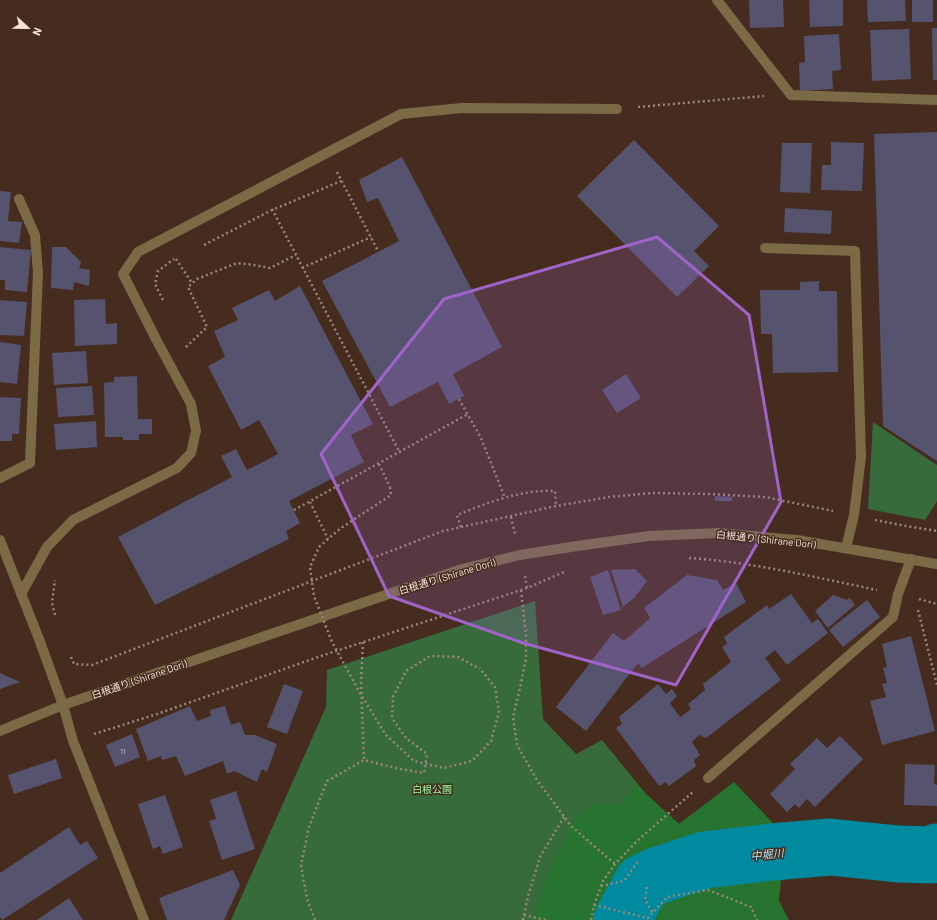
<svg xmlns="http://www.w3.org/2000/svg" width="937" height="920" font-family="Barlow,'Noto Sans JP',sans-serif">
  <rect width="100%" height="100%" fill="#452c1f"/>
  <!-- green -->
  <g fill="#376b3b">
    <polygon points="873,422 937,465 937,501 925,520 868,509"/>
    <polygon points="535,601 543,719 576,754 602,740 646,794 699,842 617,920 231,920 326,707 327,670"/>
  </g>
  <!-- forest -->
  <polygon fill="#26742f" points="734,782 785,836 779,901 789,920 533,920 548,873 571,826 580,812 600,803 617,805 638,785 646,794 679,824"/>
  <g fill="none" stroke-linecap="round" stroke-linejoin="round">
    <!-- river -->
    <polyline stroke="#008a9f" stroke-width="57" points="622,920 642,883 656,876 704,860 772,852 830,847 898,854 932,855 937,852"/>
  </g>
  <!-- building -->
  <g fill="#55536e">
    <polygon points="749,0 783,0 784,27 750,28"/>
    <polygon points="809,0 843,0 843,26 810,27"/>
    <polygon points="867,0 905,0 906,21 868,22"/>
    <rect x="912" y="0" width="21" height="22"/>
    <polygon points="932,28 937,28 937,80 933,80"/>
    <polygon points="909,29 911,79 872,81 870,30"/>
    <polygon points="839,34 841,70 832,71 833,89 800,91 799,63 805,62 804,36"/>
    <polygon points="937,132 937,461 883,426 874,134"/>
    <polygon points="634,140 719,226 694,251 709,266 677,297 577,196"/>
    <polygon points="831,142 864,143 862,191 821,190 822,165 831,165"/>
    <polygon points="782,143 812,143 810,193 780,192"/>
    <polygon points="402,157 502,347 453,374 464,396 449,404 438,382 390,407 322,281 399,241 378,198 367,202 359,180"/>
    <polygon points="0,191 11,192 8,221 22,222 19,243 0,241"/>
    <polygon points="785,208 832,211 831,234 784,232"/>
    <polygon points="0,247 31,250 27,292 5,290 5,280 0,280"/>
    <polygon points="52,247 66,247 81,262 79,268 90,270 89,286 74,282 73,290 51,288"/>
    <polygon points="819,281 819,291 837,291 838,372 773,373 772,334 761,334 760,290 800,290 800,282"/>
    <polygon points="300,286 373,424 351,435 364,462 289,501 300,523 286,531 289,539 155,605 118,537 232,477 221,456 236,449 247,470 278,454 259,420 241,430 208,366 225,357 214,331 238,320 232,308 269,290 275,301"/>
    <polygon points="105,299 106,324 117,323 117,344 75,346 74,300"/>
    <polygon points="0,300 27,302 24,336 0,335"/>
    <polygon points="0,342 21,345 17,384 0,382"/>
    <polygon points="86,351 88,383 54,385 52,353"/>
    <polygon points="626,374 641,398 617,413 602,390"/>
    <polygon points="137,376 138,419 152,419 152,434 139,434 139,440 123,440 123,437 105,437 104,383 114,382 114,377"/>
    <polygon points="92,386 94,415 58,417 56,388"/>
    <polygon points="0,397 21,398 19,434 12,434 12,441 0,441"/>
    <polygon points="96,421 97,447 56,450 54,424"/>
    <polygon points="715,496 732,497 732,501 715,501"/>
    <polygon points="635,569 647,581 635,597 623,607 611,570"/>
    <polygon points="608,570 621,610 603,615 590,577"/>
    <polygon points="687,575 717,580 723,590 736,583 746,602 642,668 638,663 586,731 556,707 613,633 624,641 650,618 644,608"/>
    <polygon points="791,594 812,623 818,619 828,633 787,665 775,650 765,658 781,680 706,738 699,735 692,742 700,755 694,760 696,766 669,786 666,782 659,786 616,728 622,724 619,717 658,684 666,694 672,689 677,696 670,703 680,717 691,709 688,704 705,690 703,684 731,662 722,647 727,644 724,637 767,605 769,609"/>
    <polygon points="833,595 847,600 850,598 855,605 828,628 815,611"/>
    <polygon points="867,600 880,617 843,647 829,630"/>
    <polygon points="911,636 935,731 882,745 870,701 886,697 882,684 887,683 883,668 887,667 882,644"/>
    <polygon points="0,673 20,682 0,689"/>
    <polygon points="284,684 303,691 287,734 267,727"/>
    <polygon points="190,706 197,721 211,716 210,710 225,706 231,725 240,722 245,735 255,735 277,744 267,772 262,769 257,782 234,771 227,774 223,761 185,776 176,756 162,760 161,756 148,761 136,729"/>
    <polygon points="132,734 140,757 115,767 106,745"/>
    <polygon points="840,736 863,759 815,807 807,799 799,808 795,804 787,812 770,794 795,769 790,764 817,738 827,748"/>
    <polygon points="56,759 62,778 14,794 8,775"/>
    <polygon points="905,764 935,765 934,784 937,785 937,806 904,805"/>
    <polygon points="236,791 255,849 222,860 209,821 216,819 210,800"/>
    <polygon points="165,795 183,847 163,854 160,846 153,849 138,804"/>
    <polygon points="69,827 80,845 87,841 98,858 2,920 0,917 0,873"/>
    <polygon points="233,870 240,885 224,920 167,920 159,898"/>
    <polygon points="69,898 83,920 37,920"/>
  </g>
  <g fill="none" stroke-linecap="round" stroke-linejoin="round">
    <!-- path -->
    <g stroke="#9b867b" stroke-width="2.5" stroke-dasharray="2 3" stroke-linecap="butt">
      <polyline points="638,107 764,96"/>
      <polyline points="337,172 378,251"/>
      <polyline points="272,209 400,453"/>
      <polyline points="204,245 272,210 341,181"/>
      <polyline points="176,259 192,283"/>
      <polyline points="302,268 371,237"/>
      <polyline points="163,300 155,284 158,271 174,259"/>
      <polyline points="186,347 207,327 188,287 197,279 237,263 254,265 270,268 296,255"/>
      <polyline points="459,399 481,438 505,498"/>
      <polyline points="379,464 390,487"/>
      <polyline points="310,502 328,539"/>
      <polyline points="294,510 468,414"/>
      <polyline points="511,517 515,534"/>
      <polyline points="875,520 906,526 937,531"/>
      <path d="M461 527 457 515C487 503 522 489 555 491L556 506"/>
      <path d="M689 558C752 562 814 577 877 590"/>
      <polyline points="525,576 527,588"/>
      <polyline points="521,590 526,635 526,659 520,688 513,717 517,745 537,780 571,826 615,864"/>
      <polyline points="919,599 937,604"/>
      <polyline points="918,610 937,685"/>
      <polyline points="55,615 52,603 55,580"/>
      <polyline points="363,642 361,682 364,760"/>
      <polyline points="71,657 74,664 92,665 443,531 556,506 609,497 652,493 709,494 765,497 833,511"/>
      <polyline points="94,734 157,714 321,656 527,588 564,572"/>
      <polyline points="601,886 624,881 639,860"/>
      <polyline points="647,887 645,900 653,913"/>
      <polyline points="594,905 648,918 667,897 708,890 751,907 757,920"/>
      <polyline points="524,915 546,920"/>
      <polyline points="315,920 307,899 301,865 309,827 327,781 364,760 395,768 424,773 427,754 406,738 392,718 393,697 406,671 430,656 458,657 480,669"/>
      <polyline points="523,920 528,896 540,857 564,817"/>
      <polyline points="591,920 594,905 603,881 615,864 638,840 693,792"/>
    </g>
    <!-- service -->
    <g stroke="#7a6a45" stroke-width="10">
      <polyline points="0,478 30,463 38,273 35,235 19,199"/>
      <polyline points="21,594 47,547 73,520 177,468 191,453 196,431 191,404 157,341 123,274 138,252 401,114 462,108 617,109"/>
    </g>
    <!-- minor -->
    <g stroke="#7a6a45" stroke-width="10">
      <polyline points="717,0 791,95 937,100"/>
      <polyline points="765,248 855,251 861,457 854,515 846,548"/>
      <polyline points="0,540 39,639 63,705 73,741 144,920"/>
      <polyline points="708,778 893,617 898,594 911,559"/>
    </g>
    <!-- tertiary -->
    <polyline stroke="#7a6a45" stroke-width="10" points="0,731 63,705 462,569 520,555 577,546 649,536 718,533 797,540 937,564"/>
    <!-- path-bridge -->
    <polyline stroke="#9b867b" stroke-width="2.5" stroke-dasharray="2 3" stroke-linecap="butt" points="390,487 391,495 341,528 328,539 319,547 310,567 314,596 332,642 360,693 386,735 414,761 444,768 472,761 491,741 499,712 495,687 480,669"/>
  </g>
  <!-- marked area -->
  <path fill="#a063c8" fill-opacity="0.2" stroke="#a063c8" stroke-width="3" stroke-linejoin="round" d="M657 237 749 315 781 502 676 685 523 643 389 596 321 454 444 299Z"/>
  <g text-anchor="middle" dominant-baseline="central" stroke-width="3" stroke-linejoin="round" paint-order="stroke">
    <!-- number labels -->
    <g font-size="8" fill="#cec0c0">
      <text x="123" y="751">11</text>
    </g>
    <!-- street labels -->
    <g font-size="10" fill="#f6e4dc" stroke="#452c1f">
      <text transform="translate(766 539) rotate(6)">白根通り (Shirane Dori)</text>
      <text transform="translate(447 576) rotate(-17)">白根通り (Shirane Dori)</text>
      <text transform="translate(139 679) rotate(-19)">白根通り (Shirane Dori)</text>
    </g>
    <!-- park labels -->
    <g font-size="10" fill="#9afea0" stroke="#452c1f">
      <text x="432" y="789">白根公園</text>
    </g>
    <!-- water labels -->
    <g font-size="11" font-style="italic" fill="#ade9f6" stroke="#452c1f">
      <text transform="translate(767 854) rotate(-6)">中堀川</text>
    </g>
  </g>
  <!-- north arrow -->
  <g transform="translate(28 28) rotate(112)" stroke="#452c1f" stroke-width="3" paint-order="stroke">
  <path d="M0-3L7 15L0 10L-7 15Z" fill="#f6e4dc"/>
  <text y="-6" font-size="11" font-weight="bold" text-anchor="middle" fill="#f6e4dc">N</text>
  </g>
</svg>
